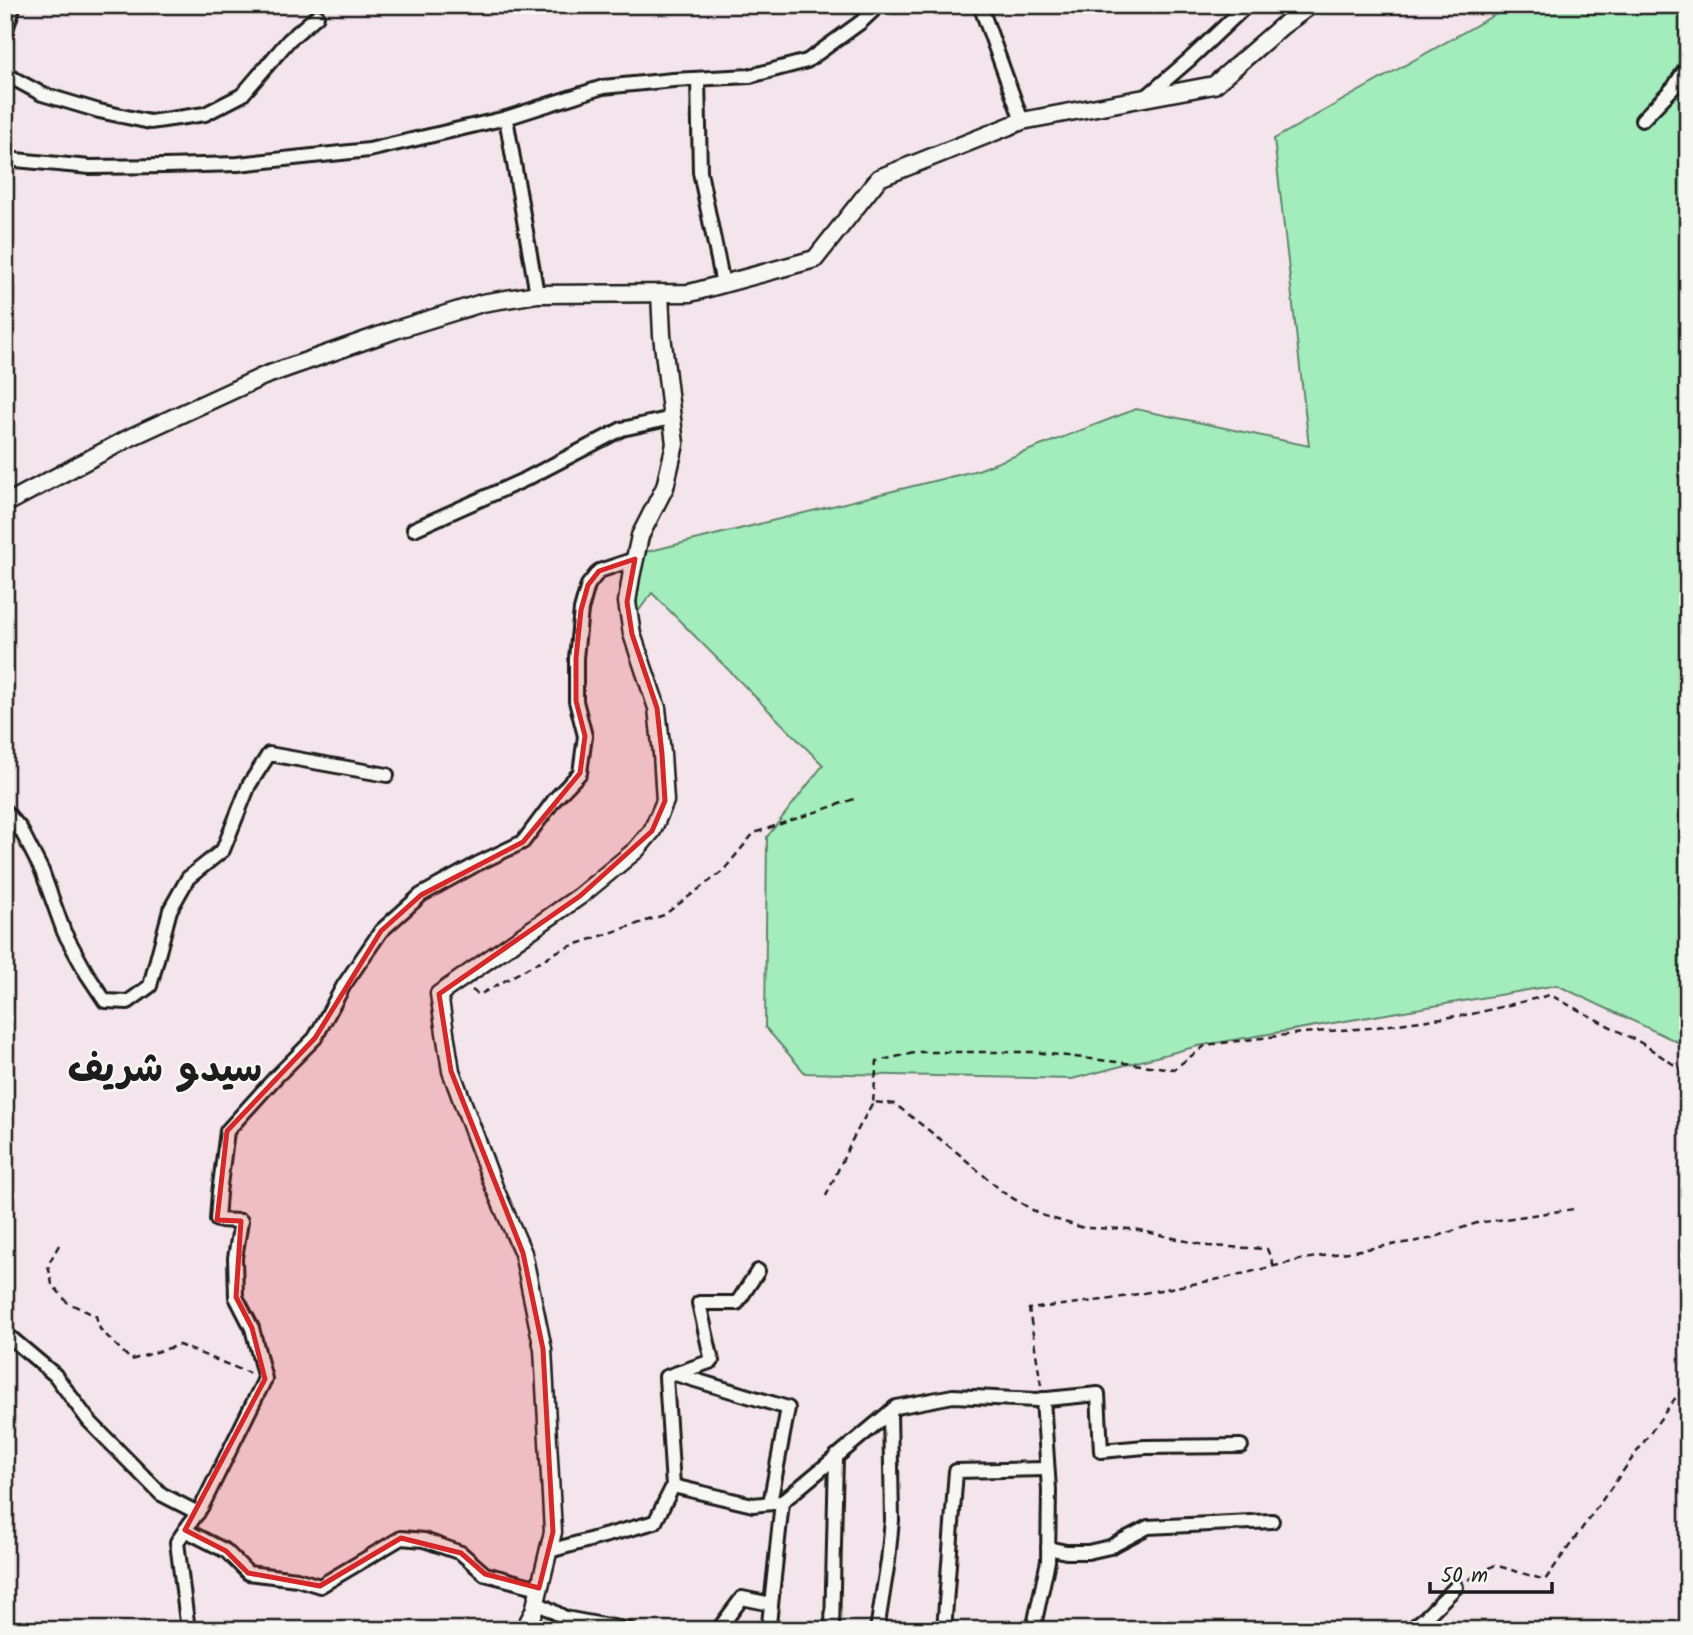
<svg xmlns="http://www.w3.org/2000/svg" width="1693" height="1635" font-family="Kalam,'Playpen Sans Arabic',sans-serif">
  <rect width="100%" height="100%" fill="#f4e4eb"/>
  <filter id="ink" filterUnits="userSpaceOnUse"><feTurbulence type="fractalNoise" baseFrequency=".0143" numOctaves="2"/><feDisplacementMap in="SourceGraphic" scale="14" xChannelSelector="R" yChannelSelector="G"/><feConvolveMatrix kernelMatrix="1 2 1 2 8 2 1 2 1" color-interpolation-filters="sRGB"/></filter>
  <g filter="url(#ink)">
    <!-- green -->
    <polygon fill="#a3edbc" stroke="#60846c" stroke-width="2" points="1512,5 1688,5 1688,1047 1557,985 1198,1046 1072,1079 805,1073 765,1027 767,837 823,765 652,593 637,613 638,554 978,470 1136,409 1309,446 1274,139"/>
    <g fill="none" stroke-linecap="round" stroke-linejoin="round">
      <!-- minor casing -->
      <g stroke="#1c1c1c" stroke-width="18">
        <g id="minor">
          <polyline points="980,5 1022,121"/>
          <polyline points="5,33 14,5"/>
          <polyline points="5,74 42,94 99,111 150,122 205,114 242,95 289,40 317,16"/>
          <polyline points="698,79 700,172 723,284"/>
          <polyline points="1146,97 1190,59 1247,5"/>
          <polyline points="506,118 537,294"/>
          <polyline points="1642,120 1674,87 1688,65"/>
          <polyline points="5,159 90,167 165,166 238,164 369,150 506,118 603,87 673,80 750,76 807,61 861,22 879,5"/>
          <polyline points="414,529 526,479 622,429 672,418"/>
          <polyline points="5,811 20,828 42,871 64,932 87,974 105,1001 128,1002 150,986 170,910 188,878 223,850 249,785 269,754 387,775"/>
          <polyline points="5,1333 55,1375 89,1421 161,1494 198,1513"/>
          <polyline points="675,1374 788,1408 770,1503"/>
          <polyline points="673,1486 666,1377 712,1361 699,1303 737,1303 758,1271"/>
          <polyline points="185,1530 226,1551 248,1573 297,1579 320,1586 401,1538 424,1540 461,1553 485,1574 539,1588"/>
          <polyline points="1048,1548 1066,1552 1088,1552 1110,1547 1148,1527 1272,1521"/>
          <polyline points="549,1551 655,1522 673,1486 753,1505 782,1502"/>
          <polyline points="536,1602 565,1618 572,1630"/>
          <polyline points="565,1618 630,1630"/>
          <polyline points="188,1630 177,1542 202,1506 265,1379 252,1328 236,1297 235,1258 241,1221 217,1220 219,1193 227,1131 275,1078 315,1038 344,985 381,931 421,895 477,864 523,842 555,799 580,773 585,736 576,701 576,658 581,610 588,585 599,571 635,559"/>
          <polyline points="718,1630 742,1598 771,1604"/>
          <polyline points="765,1630 769,1624 782,1502 896,1407 953,1396 1037,1400 1098,1394 1101,1451 1145,1447 1241,1446"/>
          <polyline points="832,1630 836,1456"/>
          <polyline points="877,1630 888,1561 892,1520 890,1412"/>
          <polyline points="944,1630 956,1471 1047,1469"/>
          <polyline points="1033,1630 1048,1561 1049,1490 1043,1399"/>
          <polyline points="1410,1630 1425,1618 1456,1587"/>
        </g>
      </g>
      <!-- tertiary casing -->
      <g stroke="#1c1c1c" stroke-width="21">
        <g id="tertiary">
          <polyline points="5,504 131,437 264,376 395,330 482,303 537,294 690,293 815,259 879,178 1022,121 1214,85 1282,26 1311,5"/>
          <polyline points="524,1630 534,1611 553,1532 543,1349 523,1253 494,1187 451,1071 439,994 580,896 636,850 652,831 665,801 662,754 657,708 632,634 627,602 631,577 640,536 665,487 675,444 662,335 660,293"/>
        </g>
      </g>
      <!-- path -->
      <g stroke="#1c1c1c" stroke-width="2.5" stroke-dasharray="7 5" stroke-linecap="butt">
        <polyline points="472,990 479,995 562,949 664,915 723,871 754,833 854,799"/>
        <polyline points="873,1102 877,1061 919,1052 1034,1052 1174,1069 1206,1045 1302,1033 1369,1028 1472,1014 1550,995 1643,1044 1688,1074"/>
        <polyline points="826,1196 851,1142 873,1102 895,1104 959,1154 1004,1193 1041,1215 1084,1228 1134,1229 1208,1246 1267,1249 1274,1266"/>
        <polyline points="59,1245 48,1265 52,1284 67,1302 96,1316 100,1329 131,1360 179,1345 249,1373"/>
        <polyline points="1041,1385 1029,1309 1111,1299 1225,1278 1304,1259 1429,1239 1477,1223 1574,1209"/>
        <polyline points="1468,1580 1495,1565 1545,1580 1676,1397 1688,1386"/>
      </g>
      <!-- minor -->
      <use href="#minor" stroke="#f6f6f2" stroke-width="12"/>
      <!-- tertiary -->
      <use href="#tertiary" stroke="#f6f6f2" stroke-width="16"/>
    </g>
  </g>
  <!-- marked area -->
  <path fill="#d62828" fill-opacity="0.2" stroke="#d62828" stroke-width="5" stroke-linejoin="round" d="M635 559 627 602 632 634 657 708 662 754 665 801 652 831 580 896 439 994 451 1071 523 1253 543 1349 553 1532 539 1588 485 1574 461 1553 401 1538 320 1586 248 1573 226 1551 185 1530 265 1379 252 1328 236 1297 241 1221 217 1220 227 1131 315 1038 381 931 421 895 523 842 580 773 585 736 576 701V658L581 610 588 585 599 571Z"/>
  <g text-anchor="middle" dominant-baseline="central" stroke-width="5" stroke-linejoin="round" paint-order="stroke">
    <!-- town labels -->
    <g font-size="38" font-weight="bold" fill="#1c1c1c" stroke="#f6f6f2">
      <text x="165" y="1071">سيدو شريف</text>
    </g>
  </g>
  <!-- margin -->
  <rect width="1693" height="1635" fill="none" stroke="#f6f6f2" stroke-width="28"/>
  <rect x="14" y="14" width="1665" height="1607" fill="none" stroke="#1c1c1c" stroke-width="2.5" filter="url(#ink)"/>
  <!-- scale -->
  <path d="M1430 1582v10h122v-10" fill="none" stroke="#1c1c1c" stroke-width="3.5"/>
  <text x="1441" y="1582" font-size="21" fill="#1c1c1c" stroke="#f6f6f2" stroke-width="5" paint-order="stroke">50 m</text>
</svg>
